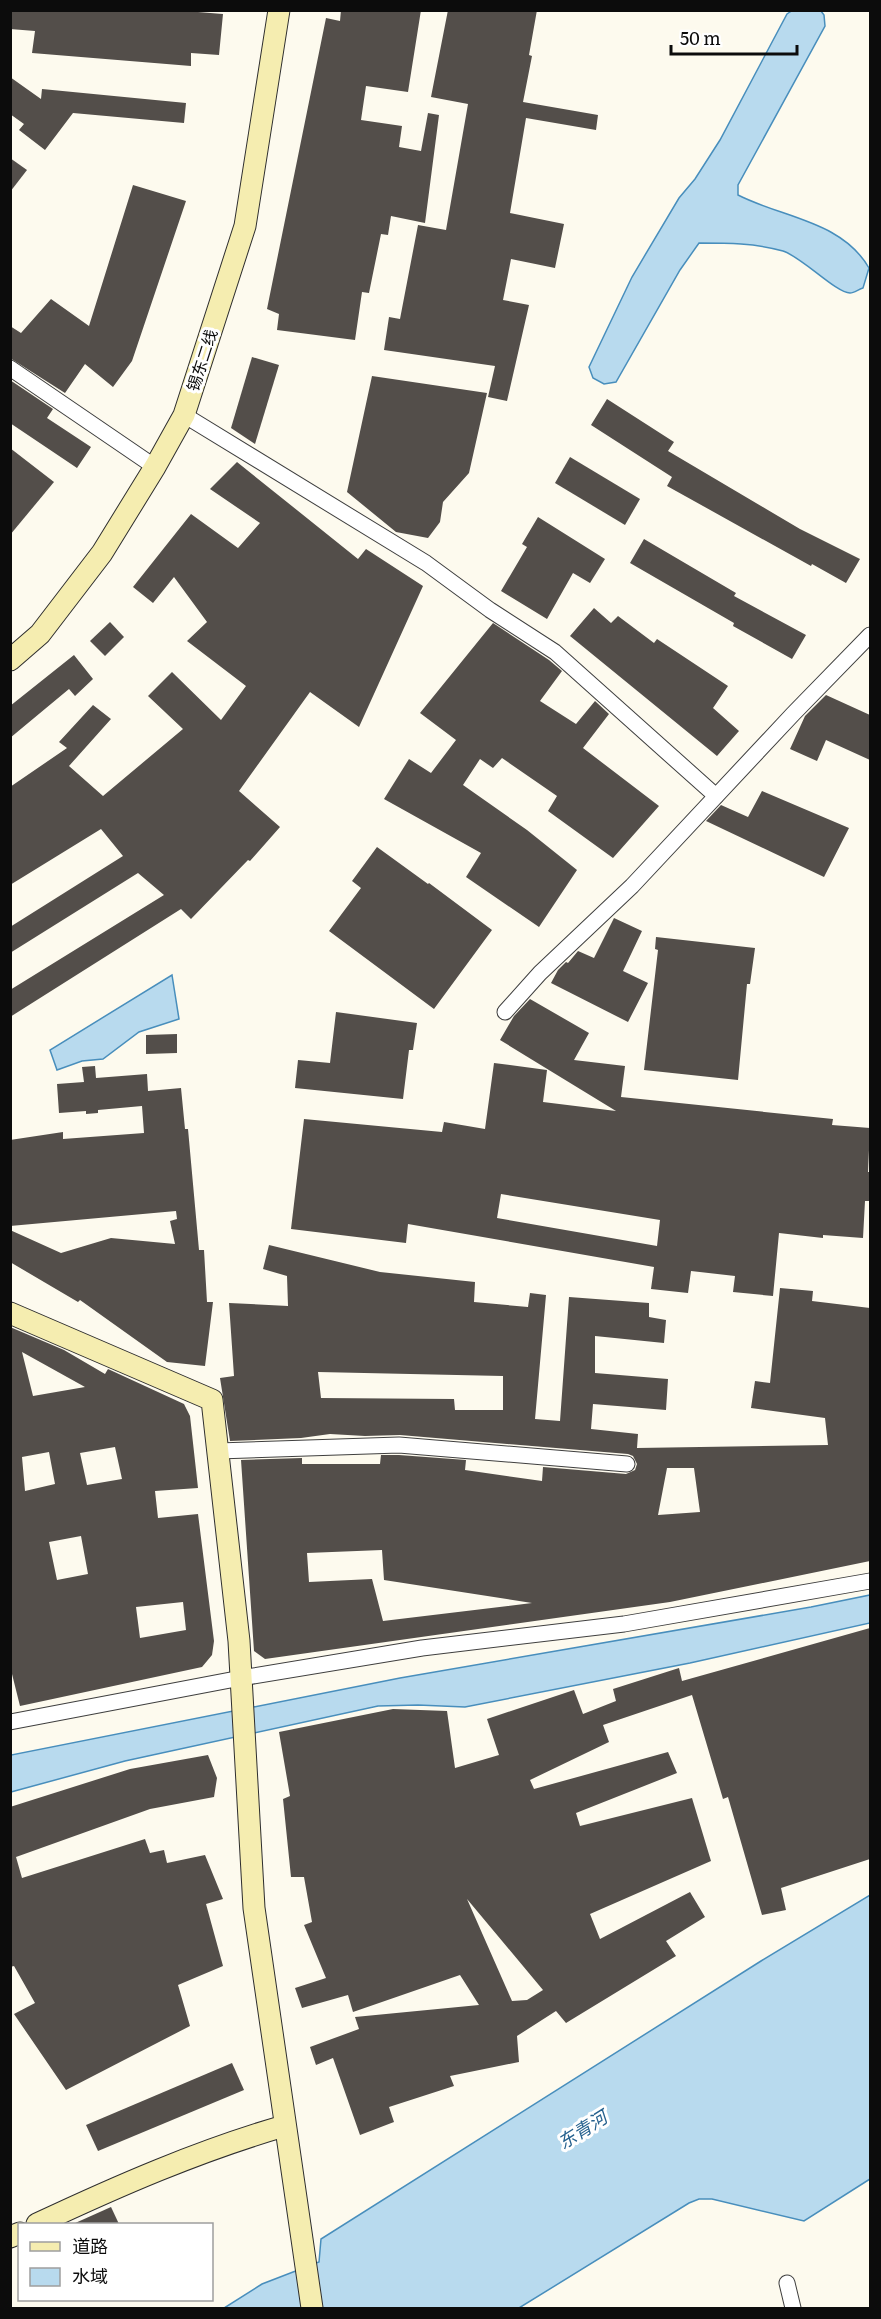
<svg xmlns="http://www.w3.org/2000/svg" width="881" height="2319" font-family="Literata,'Noto Sans SC',serif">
  <rect width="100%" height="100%" fill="#fdfaee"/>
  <!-- water -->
  <g fill="#b8daee" stroke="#488ebc" stroke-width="1.5">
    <path d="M793 10 821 11 824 15 825 26 738 185V195C783 218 842 221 869 268L863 288C859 289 854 293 850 293 836 293 802 257 783 251 755 243 727 243 699 243L680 270 616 382 604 384 593 378 589 367 632 277 679 198 695 179 720 140 787 14Z"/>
    <polygon points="172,975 179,1019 139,1032 103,1059 82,1061 57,1070 50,1050"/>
    <polygon points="870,1595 870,1623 690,1663 465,1707 418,1705 378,1706 125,1761 11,1792 11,1755 400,1678 811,1607"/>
    <polygon points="870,1895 870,2179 804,2221 712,2199 699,2199 689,2203 519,2308 224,2308 262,2284 319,2262 321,2239 761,1961"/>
  </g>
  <!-- building -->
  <g fill="#534e4a" fill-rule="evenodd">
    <polygon points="10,10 173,10 223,14 219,55 191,53 191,66 32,53 35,31 10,29"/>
    <polygon points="341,10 421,10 408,92 366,86 361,120 402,126 399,147 421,151 428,113 439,115 425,223 391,216 388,235 381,234 369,293 362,292 355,340 277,330 279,314 267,309 326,18 340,21"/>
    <polygon points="448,10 537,10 529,55 532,56 523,102 598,115 596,130 526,118 510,213 564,224 555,268 511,259 503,300 529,305 507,401 488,397 495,366 384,350 389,317 400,319 418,225 446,230 468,104 431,97"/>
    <polygon points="10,77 41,99 42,89 186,103 184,123 73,113 45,150 19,130 24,124 10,114"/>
    <polygon points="10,158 27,170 10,192"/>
    <polygon points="133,185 186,201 132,361 113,387 85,364 65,393 10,358 10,326 21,333 51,299 89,326"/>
    <polygon points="252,357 279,365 255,444 231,428"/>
    <polygon points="372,376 487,393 469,473 443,502 440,522 428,538 396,532 347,492"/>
    <polygon points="10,380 53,409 47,418 91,447 77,468 10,423"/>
    <polygon points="607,399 674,442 668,451 800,529 860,559 846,583 812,564 811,566 667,486 672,477 591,425"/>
    <polygon points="10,448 54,482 10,535"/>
    <polygon points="570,457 640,499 625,525 555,483"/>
    <polygon points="237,462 358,559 366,549 423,586 359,727 310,692 239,791 280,827 250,861 248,860 191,919 181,909 10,1017 10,990 164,895 138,873 10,953 10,927 123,856 101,829 10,885 10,787 67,748 59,742 93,705 111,719 69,766 103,796 183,729 148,696 172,672 221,720 246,686 187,641 207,622 174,577 153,603 133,587 191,514 238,548 260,523 210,489"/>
    <polygon points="538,517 605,559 590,583 573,573 547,619 501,591 527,547 522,544"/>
    <polygon points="644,539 736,593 734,596 806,635 792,659 733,626 734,623 630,563"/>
    <polygon points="594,608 611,623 618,616 654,643 657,639 728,686 713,708 739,731 717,756 570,636"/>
    <polygon points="110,622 124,637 105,656 90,641"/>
    <polygon points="493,623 549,660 562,671 540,701 576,724 595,701 609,714 583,748 659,806 613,858 548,811 557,796 502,758 493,768 480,759 463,785 527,830 577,870 539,927 466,877 481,853 384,799 409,759 431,773 456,740 420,713"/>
    <polygon points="74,655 93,679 75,696 69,689 10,738 10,706"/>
    <polygon points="826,695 870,715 870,760 826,740 817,761 790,749 805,716"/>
    <polygon points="762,791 849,828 824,877 706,821 721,805 748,817"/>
    <polygon points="377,847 428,884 429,883 492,930 434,1009 329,931 361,888 352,881"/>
    <polygon points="614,918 642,931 623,971 648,983 628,1022 551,983 558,970 566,962 568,963 578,951 594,958"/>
    <polygon points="656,937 755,948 750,984 747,984 738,1080 644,1070 658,950 655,949"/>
    <path d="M530 999 589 1033 574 1060 625 1066 621 1097 833 1119 832 1125 870 1128 868 1172H870V1189L869 1201H865L863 1238 823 1235V1238L779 1233 773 1296 733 1292 735 1276 691 1271 688 1293 651 1289 654 1267 408 1224 406 1243 291 1229 304 1119 442 1132 444 1122 485 1129 494 1063 547 1070 543 1102 616 1111 500 1040 514 1016ZM501 1194 660 1220 657 1246 497 1218Z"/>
    <polygon points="336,1012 417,1023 413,1050 409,1050 403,1099 295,1088 298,1060 330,1063"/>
    <polygon points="177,1034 177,1053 146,1054 146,1035"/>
    <polygon points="95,1066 96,1078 147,1074 148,1091 181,1088 185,1129 188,1129 199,1250 204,1250 207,1302 213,1302 205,1366 167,1362 80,1300 78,1302 10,1262 10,1230 61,1253 111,1238 175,1244 170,1221 177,1219 176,1211 10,1226 10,1140 63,1132 63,1139 144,1133 142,1106 98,1110 98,1113 86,1114 86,1111 59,1113 57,1084 84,1082 82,1067"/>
    <path d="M269 1245 380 1272 475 1282 474 1302 528 1307 530 1293 546 1295 535 1419 560 1421 569 1297 649 1303V1317L666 1320 664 1343 595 1336V1373L668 1379 666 1410 593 1404 591 1429 638 1434 637 1448 828 1445 825 1418 751 1408 755 1381 770 1383 780 1288 813 1291 812 1301 870 1308V1561L670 1602 265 1659 254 1651 241 1460 302 1458V1464H380L381 1455H399L466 1460 465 1470 542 1481 543 1467 626 1474 635 1470 637 1464 633 1456 628 1454 400 1435 365 1436 330 1434 301 1438 230 1441 220 1378 234 1376 229 1303 288 1306 287 1276 263 1269ZM318 1372 503 1376V1410H455L454 1399 321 1398ZM667 1468H694L700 1512 658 1515ZM382 1550 384 1580 532 1603 383 1621 372 1579 309 1582 307 1553Z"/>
    <path d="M10 1327 64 1350 105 1374 108 1369 184 1404 190 1416 198 1488 155 1491 158 1518 198 1514 214 1641 212 1655 202 1667 20 1706 10 1666ZM22 1352 85 1387 33 1396ZM115 1447 122 1479 87 1485 80 1453ZM49 1452 55 1484 25 1491 22 1457ZM81 1536 88 1574 57 1580 49 1542ZM183 1602 186 1630 140 1638 136 1607Z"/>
    <path d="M870 1628V1859L781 1888 786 1910 762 1915 728 1797 723 1799 692 1695 603 1725 609 1742 530 1780 534 1789 668 1752 677 1773 576 1813 580 1826 692 1798 711 1861 590 1914 600 1939 690 1892 705 1917 666 1941 676 1956 566 2023 556 2011 517 2036 519 2062 450 2076 454 2086 389 2107 394 2122 360 2135 333 2058 316 2065 310 2047 359 2029 355 2017 479 2005 460 1975 353 2012 348 1995 302 2008 295 1988 326 1978 304 1925 312 1922 304 1877H291L283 1799 290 1796 279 1732 393 1709 447 1711 455 1768 499 1755 487 1719 574 1690 583 1714 616 1701 613 1689 679 1668 682 1681ZM467 1899 543 1990 527 2000 512 2001Z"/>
    <polygon points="208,1755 217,1778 214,1797 150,1809 16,1857 22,1878 145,1839 150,1853 164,1850 167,1863 205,1855 223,1899 206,1904 223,1966 178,1985 190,2026 66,2090 14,2014 35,2003 14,1966 10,1967 10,1807 130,1769"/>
    <polygon points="232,2063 244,2090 98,2151 86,2125"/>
    <polygon points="111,2207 119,2224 73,2224"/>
  </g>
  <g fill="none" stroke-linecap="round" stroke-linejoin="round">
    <!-- street casing -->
    <g stroke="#3f3f3f" stroke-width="17">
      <g id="street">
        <polyline points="10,368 155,467"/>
        <polyline points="184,415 426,563 490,610 555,652 716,796"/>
        <polyline points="505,1012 540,973 632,886 793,714 870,635"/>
        <polyline points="218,1451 399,1445 627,1464"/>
        <polyline points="10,1722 241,1678 422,1648 624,1624 870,1581"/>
        <polyline points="787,2283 793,2308"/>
      </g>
    </g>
    <!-- secondary casing -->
    <g stroke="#2e2e2e" stroke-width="23">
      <g id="secondary">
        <polyline points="10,660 40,634 102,553 155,467 184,415 245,226 279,10"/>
        <polyline points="10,1313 212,1400 239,1641 254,1908 312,2308"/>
        <path d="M37 2224C118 2186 198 2151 284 2126"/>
        <polyline points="10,2237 20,2233"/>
      </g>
    </g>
    <!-- street -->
    <use href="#street" stroke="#fff" stroke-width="15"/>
    <!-- secondary -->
    <use href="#secondary" stroke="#f5edb0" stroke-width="21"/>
  </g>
  <g text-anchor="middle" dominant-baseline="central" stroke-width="6" stroke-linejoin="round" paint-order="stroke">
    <!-- street labels -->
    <g font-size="16" fill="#0c0c0c" stroke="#fff">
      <text transform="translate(201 360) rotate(-72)">锡东二线</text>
    </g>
    <!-- water labels -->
    <g font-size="18" font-style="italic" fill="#25618e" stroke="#fff">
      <text transform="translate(582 2129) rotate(-32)">东青河</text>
    </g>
  </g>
  <!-- border -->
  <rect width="881" height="2319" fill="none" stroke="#0c0c0c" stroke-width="24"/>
  <!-- legend -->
  <rect x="18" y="2223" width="195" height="78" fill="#ffffff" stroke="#9e9e9e" stroke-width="1.5"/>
  <rect x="30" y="2242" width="30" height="9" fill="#f5edb0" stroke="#9e9e9e" stroke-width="1.5"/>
  <text x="72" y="2253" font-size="18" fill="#0c0c0c">道路</text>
  <rect x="30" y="2268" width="30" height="18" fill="#b8daee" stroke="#9e9e9e" stroke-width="1.5"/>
  <text x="72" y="2283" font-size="18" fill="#0c0c0c">水域</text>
  <!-- scale -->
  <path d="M671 45v9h126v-9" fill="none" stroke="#0c0c0c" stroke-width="3"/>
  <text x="680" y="45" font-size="18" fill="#0c0c0c" stroke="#ffffff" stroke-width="4.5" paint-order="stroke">50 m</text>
</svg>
